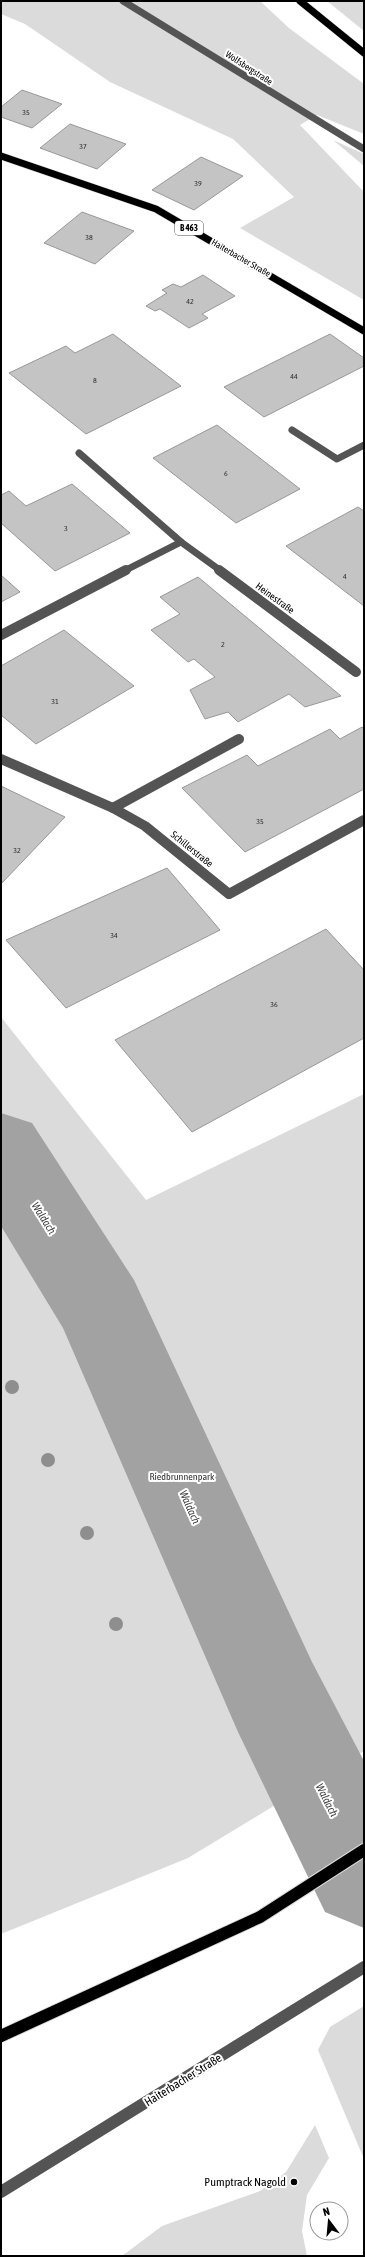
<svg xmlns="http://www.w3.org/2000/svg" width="365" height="2257" font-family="'Asap Condensed',sans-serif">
  <rect width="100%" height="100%" fill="#fff"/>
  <!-- green -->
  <g fill="#dbdbdb">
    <polygon points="1,1 260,1 289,28 364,84 364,134 317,115 300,125 364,192 364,300 240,228 294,197 233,139 110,82 25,24 1,14"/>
    <polygon points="327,1 364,1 364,31"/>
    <polygon points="333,140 364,154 364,166"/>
    <polygon points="1,1017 146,1200 364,1094 364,1751 188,1858 1,1934"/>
    <polygon points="364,2006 364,2159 318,2050 330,2027"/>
    <polygon points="315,2125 329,2158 307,2195 302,2231 307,2256 122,2256 162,2226 260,2191 286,2172"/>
  </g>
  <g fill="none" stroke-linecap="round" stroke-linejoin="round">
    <!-- river -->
    <polygon fill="#a2a2a2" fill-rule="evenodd" points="1,1113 32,1123 134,1280 312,1662 364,1761 364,1928 325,1912 238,1732 63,1328 1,1226"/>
  </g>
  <!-- building -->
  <g fill="#c4c4c4" stroke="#989898">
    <polygon points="22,90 62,104 32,128 1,117 1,107"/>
    <polygon points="70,124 126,144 97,169 40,148"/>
    <polygon points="201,157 243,176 194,210 152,190"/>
    <polygon points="82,212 134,231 95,264 44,243"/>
    <polygon points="203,275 235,296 202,314 208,318 189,328 160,309 155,311 146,306 167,293 162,290 173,284 181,287"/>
    <polygon points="113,334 181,386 86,434 9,373 66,346 75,353"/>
    <polygon points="330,334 364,358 364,366 264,417 224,387"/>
    <polygon points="217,425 300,489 236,523 153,458"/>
    <polygon points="72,484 130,533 55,571 1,523 1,495 9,491 26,506"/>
    <polygon points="358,507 364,511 364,606 286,546"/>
    <polygon points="1,575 20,592 1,602"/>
    <polygon points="198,577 341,696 305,707 289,694 238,722 228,712 205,719 190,690 215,677 194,659 188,662 151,630 180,614 160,597"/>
    <polygon points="64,630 134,686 36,744 1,715 1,666"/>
    <polygon points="362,727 364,729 364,789 245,852 182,788 247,755 258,766 330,729 340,739"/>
    <polygon points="1,786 65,817 1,884"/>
    <polygon points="167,868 220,930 66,1008 6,940"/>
    <polygon points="326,929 364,970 364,1038 192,1132 115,1040"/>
  </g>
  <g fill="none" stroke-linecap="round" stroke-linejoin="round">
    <!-- major-far1 casing -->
    <g stroke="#dbdbdb" stroke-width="8">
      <g id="major-far1">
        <polyline points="300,1 364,53"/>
        <polyline points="1,156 156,209 364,331"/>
      </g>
    </g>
    <!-- major casing -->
    <g stroke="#dbdbdb" stroke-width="14">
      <polyline id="major" points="1,2036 260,1917 364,1850"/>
    </g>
    <!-- minor-far2 -->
    <g stroke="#545454" stroke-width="7">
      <polyline points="123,1 364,149"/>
      <polyline points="292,430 337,459 364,445"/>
      <polyline points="79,453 181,542"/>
      <polyline points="124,571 181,542 221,571"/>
    </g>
    <!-- minor-far1 -->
    <g stroke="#545454" stroke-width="10">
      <polyline points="219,570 356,672"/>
      <polyline points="1,635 126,570"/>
      <polyline points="1,759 113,808 145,826 229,894 364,820"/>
      <polyline points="113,808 239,739"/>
    </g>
    <!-- minor -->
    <polyline stroke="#545454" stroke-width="12" points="1,2192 364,1967"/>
    <!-- major-far1 -->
    <use href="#major-far1" stroke="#000" stroke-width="7"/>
    <!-- major -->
    <use href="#major" stroke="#000" stroke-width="12"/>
  </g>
  <!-- trees -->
  <g fill="#8e8e8e">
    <circle cx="12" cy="1387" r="7"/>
    <circle cx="48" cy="1460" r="7"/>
    <circle cx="87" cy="1533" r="7"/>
    <circle cx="116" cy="1624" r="7"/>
  </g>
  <!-- markers -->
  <circle fill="#000" stroke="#fff" stroke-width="1.5" cx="294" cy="2182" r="4"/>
  <g text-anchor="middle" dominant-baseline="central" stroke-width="4" stroke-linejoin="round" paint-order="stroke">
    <!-- number labels -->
    <g font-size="8" fill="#313131">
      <text x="26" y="112">35</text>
      <text x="83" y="146">37</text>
      <text x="198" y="183">39</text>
      <text x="89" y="237">38</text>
      <text x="190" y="301">42</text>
      <text x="294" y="376">44</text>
      <text x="95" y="380">8</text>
      <text x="226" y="473">6</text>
      <text x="66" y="528">3</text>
      <text x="345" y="576">4</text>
      <text x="223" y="644">2</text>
      <text x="55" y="701">31</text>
      <text x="260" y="821">35</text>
      <text x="17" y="850">32</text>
      <text x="114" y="935">34</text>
      <text x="274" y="1004">36</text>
    </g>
    <!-- far-street labels -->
    <g font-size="9" fill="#000" stroke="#fff">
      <text transform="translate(249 68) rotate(33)">Wolfsbergstraße</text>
      <text transform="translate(241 258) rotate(30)">Haiterbacher Straße</text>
    </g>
    <!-- shield labels -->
    <rect fill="#fff" stroke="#4c4c4c" stroke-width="1" x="175" y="221" width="28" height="14" rx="3"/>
    <g font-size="9" font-weight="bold" fill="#000">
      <text x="189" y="228">B 463</text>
    </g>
    <!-- street labels -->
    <g font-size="10" fill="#000" stroke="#fff">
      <text transform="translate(275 598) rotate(36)">Heinestraße</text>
      <text transform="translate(192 849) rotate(39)">Schillerstraße</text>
    </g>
    <!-- park labels -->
    <g font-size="10" fill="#323232" stroke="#fff">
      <text x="182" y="1476">Riedbrunnenpark</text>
    </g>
    <!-- water labels -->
    <g font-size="11" font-style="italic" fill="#434343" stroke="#fff">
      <text transform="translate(44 1218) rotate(58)">Waldach</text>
      <text transform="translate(190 1507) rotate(66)">Waldach</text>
      <text transform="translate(327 1800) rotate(63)">Waldach</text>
    </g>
    <!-- near-street labels -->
    <g font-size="12" fill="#000" stroke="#fff">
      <text transform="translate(183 2080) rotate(-32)">Haiterbacher Straße</text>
    </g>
    <!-- near-poi labels -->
    <g font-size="12" fill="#000" stroke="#fff" text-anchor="end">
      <text x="286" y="2182">Pumptrack Nagold</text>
    </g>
  </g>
  <!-- border -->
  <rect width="365" height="2257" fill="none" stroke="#000000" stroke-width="4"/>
  <!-- north arrow -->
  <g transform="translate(329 2221) rotate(344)"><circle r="19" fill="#ffffff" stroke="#999999"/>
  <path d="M0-3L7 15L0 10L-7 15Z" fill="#000000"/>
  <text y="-6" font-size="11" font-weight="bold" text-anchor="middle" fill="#000000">N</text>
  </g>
</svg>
